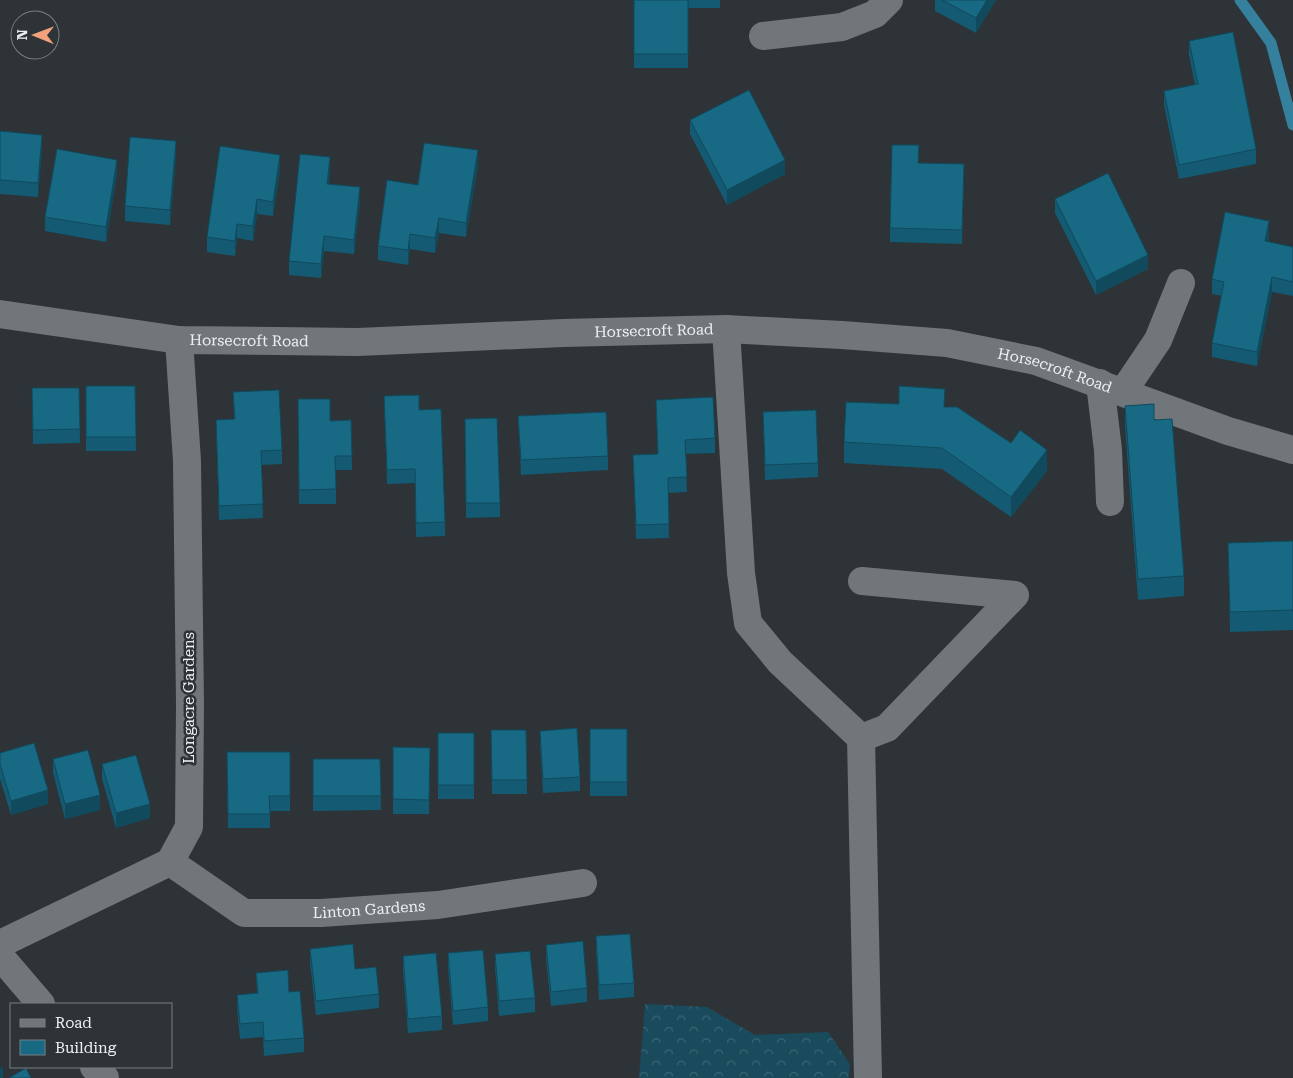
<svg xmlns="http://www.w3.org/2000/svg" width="1293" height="1078" font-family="'Roboto Serif',serif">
  <defs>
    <pattern id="forest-crowns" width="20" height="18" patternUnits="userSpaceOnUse" patternTransform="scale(1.25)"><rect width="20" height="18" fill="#194b5d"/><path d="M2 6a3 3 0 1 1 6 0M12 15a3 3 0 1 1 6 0" fill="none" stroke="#3b6575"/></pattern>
  </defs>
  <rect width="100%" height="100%" fill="#2d3336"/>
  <!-- forest -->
  <polygon fill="url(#forest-crowns)" points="645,1004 707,1007 755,1035 828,1032 850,1064 849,1078 639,1078"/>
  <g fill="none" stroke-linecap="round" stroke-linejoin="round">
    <!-- stream -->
    <polyline stroke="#35819d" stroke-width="11" points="1240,0 1271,43 1293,125"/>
    <!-- minor -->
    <g stroke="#707679" stroke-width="28">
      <polyline points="763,36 842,27 875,14 889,0"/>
      <path id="s1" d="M0 314 179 340 358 342 563 333 726 329 842 335 947 343 1036 361 1228 431 1293 450"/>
      <polyline points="726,329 741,573 748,623 780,662 861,738 868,1078"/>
      <polyline points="1100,383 1108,450 1110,502"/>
      <polyline points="1123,392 1158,340 1181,283"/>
      <polyline points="861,738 887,728 1015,595 862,581"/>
      <path id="s2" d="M170 862 244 913H321L438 905 583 883"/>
      <polyline points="0,944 170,862 189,827 190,704 187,461 179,340"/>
      <polyline points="0,956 41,1004"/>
      <polyline points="94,1067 105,1078"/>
    </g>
  </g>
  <!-- wall -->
  <g fill="#145a72">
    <polygon points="634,0 720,0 720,8 688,8 688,68 634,68"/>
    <polygon points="935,0 996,0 976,33 935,11"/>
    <polygon points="1189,41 1256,149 1256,164 1179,179 1164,105 1164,91 1195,85 1189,55"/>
    <polygon points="690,120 785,174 727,205 690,134"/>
    <polygon points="0,131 42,149 38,197 0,194"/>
    <polygon points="176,155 170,225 125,221 125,206"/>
    <polygon points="919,163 964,178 962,244 890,242 890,228"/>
    <polygon points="478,165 466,237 439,233 435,253 410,249 408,265 378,260 378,246 418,185"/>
    <polygon points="280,170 273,216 257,214 253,241 237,238 235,256 207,252 207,237"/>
    <polygon points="330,171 329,184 360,202 354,254 324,251 321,278 289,275 289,261"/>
    <polygon points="117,174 106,242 45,231 45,217"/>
    <polygon points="1055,199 1148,269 1096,295 1055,213"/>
    <polygon points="1269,236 1268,242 1293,247 1293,296 1272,292 1257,366 1212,357 1212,343 1222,296 1212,294 1212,279"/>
    <polygon points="86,386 135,386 136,451 86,451"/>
    <polygon points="32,388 79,388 80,443 33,444"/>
    <polygon points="233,392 282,450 282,464 261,465 263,518 219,520 216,420 234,419"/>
    <polygon points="384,396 419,410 445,522 445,536 416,537 415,483 387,484"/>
    <polygon points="298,399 330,421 351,420 352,470 336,470 336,504 299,504"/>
    <polygon points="656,400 715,438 715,453 685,454 687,492 668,493 669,538 636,539 633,455 658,454"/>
    <polygon points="1125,406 1154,420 1184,576 1184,596 1138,600 1125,427"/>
    <polygon points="945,407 1047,471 1011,517 942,469 844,463 844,442"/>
    <polygon points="763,412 818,463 818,477 765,480"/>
    <polygon points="518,416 608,456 608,470 521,475"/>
    <polygon points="465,419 500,503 500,517 466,518"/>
    <polygon points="1293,541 1293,633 1293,630 1230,632 1228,543"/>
    <rect x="590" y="729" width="37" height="67"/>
    <polygon points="491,730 526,730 527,794 492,794"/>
    <polygon points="540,731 580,777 580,791 543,793 540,745"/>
    <rect x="438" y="733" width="36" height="66"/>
    <polygon points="393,747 430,748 429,814 393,814"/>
    <polygon points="227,752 290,752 290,811 270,811 270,828 228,828"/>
    <polygon points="0,753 48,804 11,815 0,779"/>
    <polygon points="53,759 100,810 65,819 53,773"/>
    <polygon points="313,759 380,759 381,810 313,811"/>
    <polygon points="102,764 150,818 116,828 102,779"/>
    <polygon points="596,936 634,983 634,997 599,1000 596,950"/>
    <polygon points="546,945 587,988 587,1002 551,1006 546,959"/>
    <polygon points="310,949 355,969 379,994 379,1008 316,1015 310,963"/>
    <polygon points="448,953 488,1007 488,1021 453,1025 448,968"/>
    <polygon points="495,954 535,998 535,1012 499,1016 495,969"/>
    <polygon points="403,956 442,1016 442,1030 408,1033 403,971"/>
    <polygon points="256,973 289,992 304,1038 304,1052 264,1056 263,1037 240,1039 237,1009 237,995 257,993"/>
  </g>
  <!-- shaded-wall -->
  <g fill="#104a5c">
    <polygon points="987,0 996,0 976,33 976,18"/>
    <polygon points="42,135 42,149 38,197 38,183"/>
    <polygon points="176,141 176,155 170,225 170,210"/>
    <polygon points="478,150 478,165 466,237 466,223"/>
    <polygon points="280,155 280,170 273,216 273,202"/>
    <polygon points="330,157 330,171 327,198 327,184"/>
    <polygon points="117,160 117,174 106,242 106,227"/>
    <polygon points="785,160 785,174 727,205 727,190"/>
    <polygon points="360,187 360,202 354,254 354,240"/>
    <polygon points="257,199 257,214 253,241 253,226"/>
    <polygon points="439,218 439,233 435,253 435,238"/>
    <polygon points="1269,221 1269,236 1265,255 1265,241"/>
    <polygon points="237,224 237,238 235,256 235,241"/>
    <polygon points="410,234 410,249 408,265 408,250"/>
    <polygon points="324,236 324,251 321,278 321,264"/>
    <polygon points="1148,255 1148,269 1096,295 1096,281"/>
    <polygon points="1272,277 1272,292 1257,366 1257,352"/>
    <polygon points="1047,450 1047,471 1011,517 1011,497"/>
    <polygon points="48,790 48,804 11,815 11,801"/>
    <polygon points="100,795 100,810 65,819 65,804"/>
    <polygon points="150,804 150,818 116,828 116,813"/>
    <polygon points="3,1066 3,1078 0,1078 0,1068"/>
  </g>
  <!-- building -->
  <g fill="#176984" stroke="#104a5c">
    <rect x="634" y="0" width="54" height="54"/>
    <polygon points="942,0 987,0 976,18"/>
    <polygon points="1233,32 1256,149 1179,165 1164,91 1198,84 1189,41"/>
    <polygon points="749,90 785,160 727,190 690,120"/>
    <polygon points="0,131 42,135 38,183 0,180"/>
    <polygon points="130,137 176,141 170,210 125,206"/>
    <polygon points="424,143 478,150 466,223 439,218 435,238 410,234 408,250 378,246 387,180 418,185"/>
    <polygon points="892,145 919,145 918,163 964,164 962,230 890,228"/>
    <polygon points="220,146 280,155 273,202 257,199 253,226 237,224 235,241 207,237"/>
    <polygon points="57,149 117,160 106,227 45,217"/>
    <polygon points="300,154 330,157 327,184 360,187 354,240 324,236 321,264 289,261"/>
    <polygon points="1108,173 1148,255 1096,281 1055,199"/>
    <polygon points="1225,212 1269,221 1265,241 1293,247 1293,282 1272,277 1257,352 1212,343 1224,282 1212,279"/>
    <polygon points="86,386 135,386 136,437 86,437"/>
    <polygon points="899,386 945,389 944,407 957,407 1011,443 1020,430 1047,450 1011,497 942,448 844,442 846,402 899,404"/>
    <polygon points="32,388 79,388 80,429 33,430"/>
    <polygon points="279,390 282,450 261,451 263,504 219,506 216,420 235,419 233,392"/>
    <polygon points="419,395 419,410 441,409 445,522 416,523 415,469 387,470 384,396"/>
    <polygon points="713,397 715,438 685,440 687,477 668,478 669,524 636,525 633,455 658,454 656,400"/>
    <polygon points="298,399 330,399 330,421 351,420 352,456 335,456 336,489 299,490"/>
    <polygon points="1154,404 1154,420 1172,419 1184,576 1138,579 1125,406"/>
    <polygon points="816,410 818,463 765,465 763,412"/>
    <polygon points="606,412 608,456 521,460 518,416"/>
    <polygon points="497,418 500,503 466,503 465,419"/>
    <polygon points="1293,541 1293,612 1293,610 1230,612 1228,543"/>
    <polygon points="577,728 580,777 543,779 540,731"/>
    <rect x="590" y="729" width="37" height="53"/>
    <polygon points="491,730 526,730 527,780 492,780"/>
    <rect x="438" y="733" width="36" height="52"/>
    <polygon points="34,743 48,790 11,801 0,764 0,753"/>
    <polygon points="393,747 430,748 429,800 393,799"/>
    <polygon points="88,750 100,795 65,804 53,759"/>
    <polygon points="227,752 290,752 290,796 269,796 270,814 228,814"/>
    <polygon points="136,755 150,804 116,813 102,764"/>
    <polygon points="313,759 380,759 381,796 313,796"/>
    <polygon points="630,934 634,983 599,985 596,936"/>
    <polygon points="583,941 587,988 551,992 546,945"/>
    <polygon points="353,944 355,969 376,967 379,994 316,1001 310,949"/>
    <polygon points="483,950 488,1007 453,1011 448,953"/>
    <polygon points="530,951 535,998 499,1001 495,954"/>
    <polygon points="436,953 442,1016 408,1019 403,956"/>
    <polygon points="288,970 289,992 300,991 304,1038 264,1041 263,1022 240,1024 237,995 258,993 256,973"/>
    <polygon points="26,1068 31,1078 9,1078"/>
  </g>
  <g text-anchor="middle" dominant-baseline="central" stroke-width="5" stroke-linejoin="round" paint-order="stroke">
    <!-- street labels -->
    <g font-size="15" fill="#ecf0f2" stroke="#2d3336">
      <text stroke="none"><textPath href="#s1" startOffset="656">Horsecroft Road</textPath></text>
      <text stroke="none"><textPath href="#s1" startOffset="251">Horsecroft Road</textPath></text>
      <text stroke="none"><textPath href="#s1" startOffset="1061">Horsecroft Road</textPath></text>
      <text transform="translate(189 698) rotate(-90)">Longacre Gardens</text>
      <text stroke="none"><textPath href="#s2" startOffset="215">Linton Gardens</textPath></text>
    </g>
  </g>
  <!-- legend -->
  <rect x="10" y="1003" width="162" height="65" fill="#2d3336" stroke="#797f81"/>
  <rect x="20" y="1019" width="25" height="8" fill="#707679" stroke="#797f81"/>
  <text x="55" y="1028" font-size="15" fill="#ecf0f2">Road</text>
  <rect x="20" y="1040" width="25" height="15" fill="#176984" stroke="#797f81"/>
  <text x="55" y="1053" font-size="15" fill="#ecf0f2">Building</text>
  <!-- north arrow -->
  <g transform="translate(35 35) rotate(271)"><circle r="24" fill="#2d3336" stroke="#797f81"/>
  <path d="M0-4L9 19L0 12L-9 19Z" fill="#f1a17c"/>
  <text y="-8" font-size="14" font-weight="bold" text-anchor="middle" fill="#ecf0f2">N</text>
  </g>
</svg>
